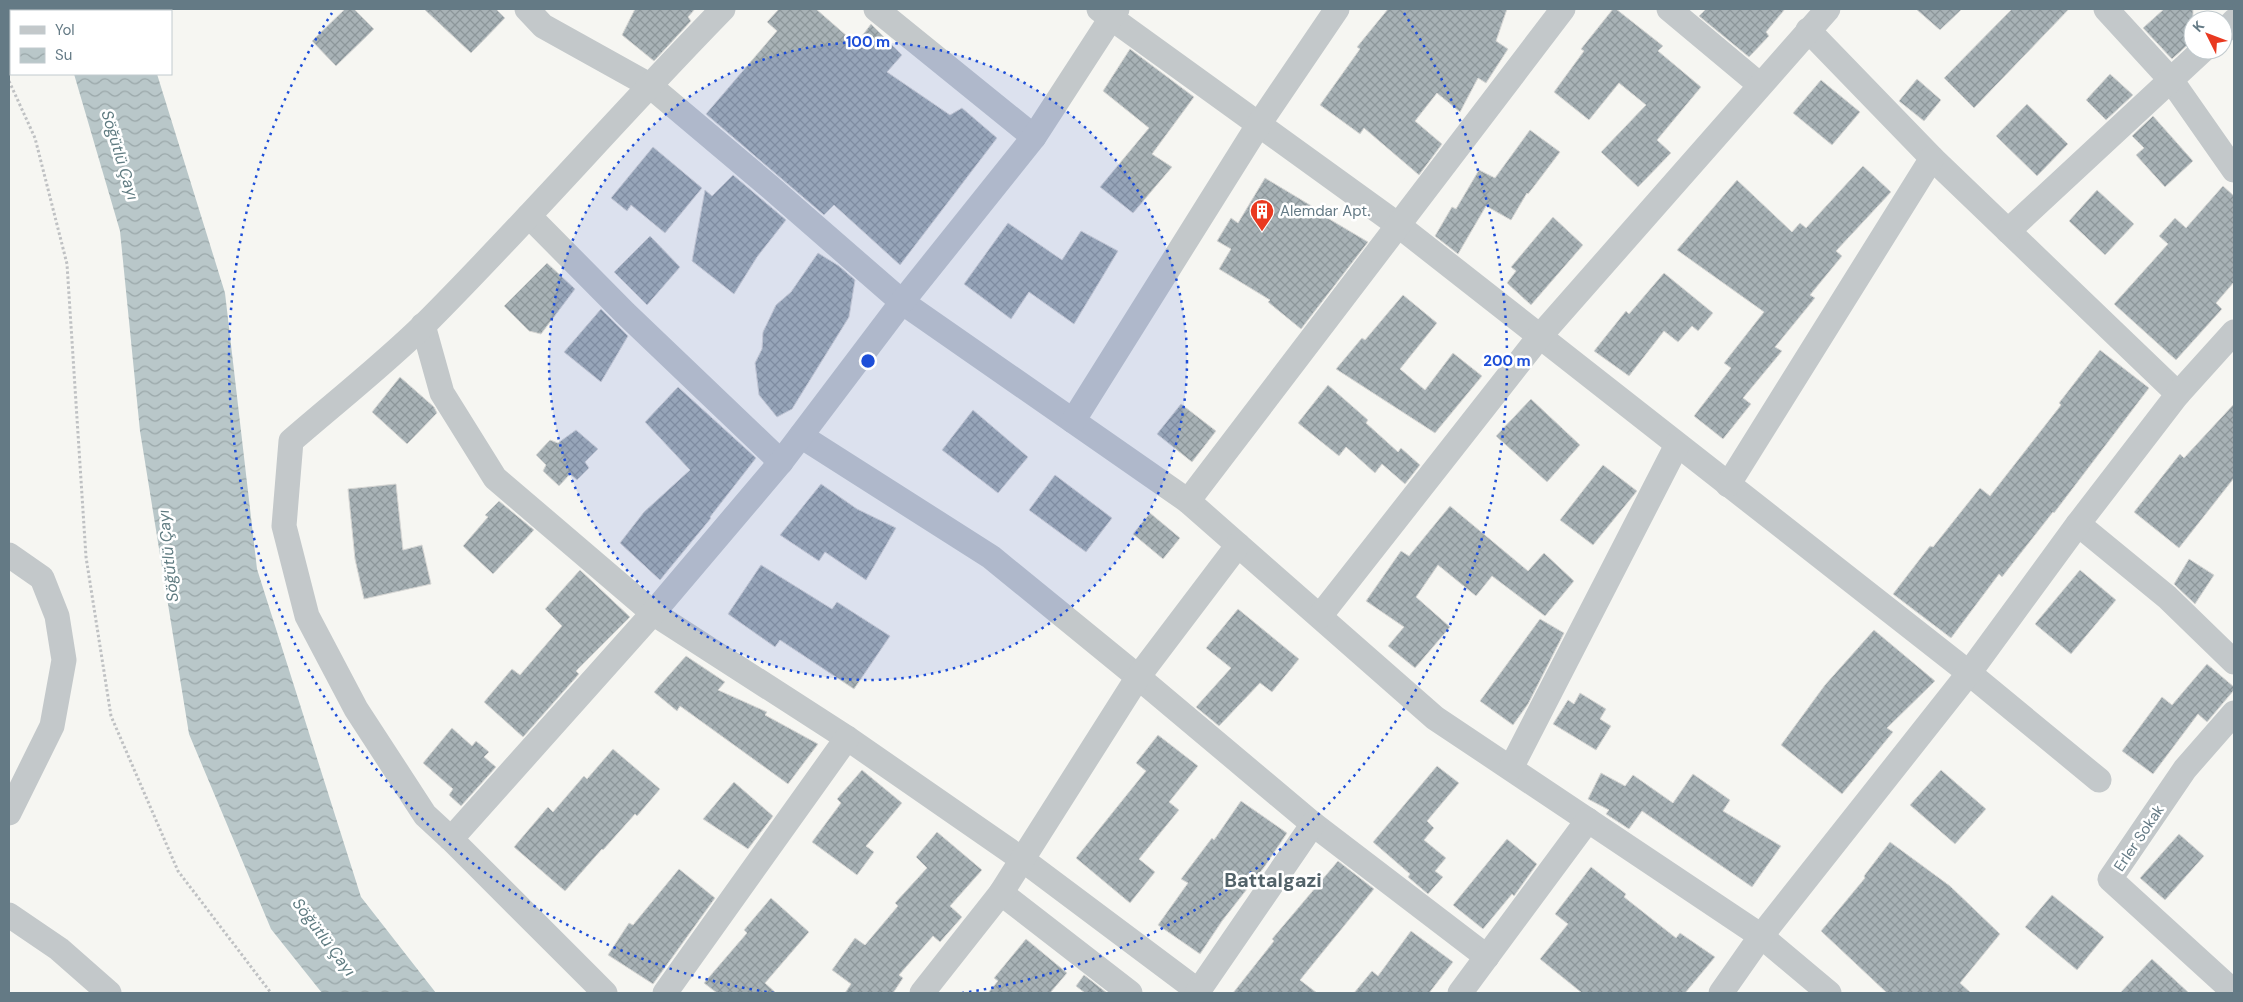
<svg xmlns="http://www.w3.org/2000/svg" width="2243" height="1002" font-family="'DM Sans',sans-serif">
  <defs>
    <pattern id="water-waves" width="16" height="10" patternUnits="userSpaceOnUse" patternTransform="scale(1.25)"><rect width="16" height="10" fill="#b9c7c9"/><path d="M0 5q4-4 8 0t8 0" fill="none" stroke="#9aa7a9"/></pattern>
    <pattern id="building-cross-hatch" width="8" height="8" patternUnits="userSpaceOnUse" patternTransform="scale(1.25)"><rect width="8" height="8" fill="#a8b2b6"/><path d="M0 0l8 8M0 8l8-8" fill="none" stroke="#8c969a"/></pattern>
  </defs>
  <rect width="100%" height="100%" fill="#f6f6f2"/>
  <!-- water -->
  <polygon fill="url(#water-waves)" points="74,74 157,74 225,293 257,569 361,897 436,993 322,993 271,929 189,734 140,431 120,231"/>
  <!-- building -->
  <g fill="url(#building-cross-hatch)" stroke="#d7d7d5">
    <polygon points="345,9 354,9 374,29 336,66 312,41"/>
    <polygon points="424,9 496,9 505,18 471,53"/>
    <polygon points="635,9 695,9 688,17 691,21 654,61 622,35"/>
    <polygon points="779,9 816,9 856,44 871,24 902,55 887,72 950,115 962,108 997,138 900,265 834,205 824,215 706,114 777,31 767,22"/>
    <polygon points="1388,9 1507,9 1496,41 1508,49 1486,83 1478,78 1460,112 1437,93 1415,121 1442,144 1419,175 1364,128 1360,134 1320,105 1360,49 1357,47"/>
    <polygon points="1613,9 1616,9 1663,46 1658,51 1701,87 1657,140 1671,153 1638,187 1601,152 1646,105 1619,83 1589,120 1554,92 1584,51 1581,49"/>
    <polygon points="1706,9 1785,9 1766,32 1769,36 1749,57 1699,16"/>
    <polygon points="1916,9 1962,9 1940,30"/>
    <polygon points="2012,9 2069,9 1974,108 1944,78"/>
    <polygon points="2164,9 2193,9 2193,40 2172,59 2143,28"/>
    <polygon points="1130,49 1194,97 1152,154 1172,167 1133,213 1100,187 1149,128 1103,91"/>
    <polygon points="2110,74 2133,95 2106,120 2086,100"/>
    <polygon points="1917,79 1941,100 1924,121 1899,101"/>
    <polygon points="1821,80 1860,112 1832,145 1793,113"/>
    <polygon points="2027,104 2068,144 2037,176 1996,136"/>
    <polygon points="2153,116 2193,161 2165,187 2136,155 2144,148 2132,136"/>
    <polygon points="1530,130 1560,152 1535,185 1528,194 1527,193 1511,220 1486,206 1458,254 1435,236 1452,207 1456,209 1479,170 1495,178"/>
    <polygon points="653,147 702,188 665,233 631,205 627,211 611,198"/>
    <polygon points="1863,166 1891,192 1836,251 1842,256 1810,295 1815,298 1775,347 1782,351 1743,398 1751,404 1723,439 1694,416 1731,368 1724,363 1764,312 1677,250 1737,180 1792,232 1800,223 1806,228"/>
    <polygon points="733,175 786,220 757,257 734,294 692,261 705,190 712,196"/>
    <polygon points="1265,178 1315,208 1314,210 1368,242 1301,329 1268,302 1270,300 1219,269 1231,249 1217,241 1231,218 1238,223"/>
    <polygon points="2223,186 2234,196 2234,282 2216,303 2222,309 2176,360 2114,304 2168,244 2159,236 2175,218 2186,228"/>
    <polygon points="2097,190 2134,224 2105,255 2069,221"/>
    <polygon points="1553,217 1583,245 1531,305 1507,283 1516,271 1511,267"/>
    <polygon points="1008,223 1062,260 1081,231 1118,251 1074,324 1029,292 1011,319 964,284"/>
    <polygon points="650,236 680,267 647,305 614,272"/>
    <polygon points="818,253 839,266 855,280 849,317 792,409 777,417 759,395 755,363 762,349 763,332 776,305 791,292"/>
    <polygon points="547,263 575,289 541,334 529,331 504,306"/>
    <polygon points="1664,273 1713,313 1698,331 1692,326 1678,342 1664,331 1629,376 1594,351 1626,311 1629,314"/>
    <polygon points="1403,295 1437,323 1400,369 1425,390 1453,353 1482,376 1435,433 1336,369 1362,338 1365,340"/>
    <polygon points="601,309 628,336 601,382 564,352"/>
    <polygon points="2100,350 2149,388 2054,513 2053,512 2002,577 1999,574 1951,638 1893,594 1930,546 1933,547 1980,488 1990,496 2061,405 2059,403"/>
    <polygon points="400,377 434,407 437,413 407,444 372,412"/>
    <polygon points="1328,385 1368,420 1366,423 1398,452 1401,448 1420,465 1405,484 1382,464 1375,473 1346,447 1339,456 1298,423"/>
    <polygon points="678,387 756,458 710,517 711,518 660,580 620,543 644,512 690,470 645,422"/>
    <polygon points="1531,399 1580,445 1547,482 1496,436"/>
    <polygon points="1181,404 1216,431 1192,462 1157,434"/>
    <polygon points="2234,404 2234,478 2179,548 2134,512 2180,454 2184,458"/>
    <polygon points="973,410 1028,457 998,493 942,450"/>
    <polygon points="576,430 598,449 585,462 589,468 577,480 570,474 559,486 543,471 546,465 536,455 550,440 558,443"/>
    <polygon points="1603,465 1637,491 1593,545 1560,520"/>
    <polygon points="1055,475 1112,518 1086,552 1029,510"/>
    <polygon points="396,484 403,550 422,545 431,584 364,599 355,559 348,489"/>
    <polygon points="821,484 857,509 896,528 866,580 825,552 819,561 780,535"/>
    <polygon points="499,501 534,530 493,574 463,546 488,517 485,515"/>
    <polygon points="1450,506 1528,571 1544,553 1574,581 1545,616 1492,576 1476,596 1438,565 1416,597 1450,627 1415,668 1388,646 1404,627 1366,601 1401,551 1409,556"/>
    <polygon points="1150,513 1180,538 1163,559 1133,534"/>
    <polygon points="2189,559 2214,575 2195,604 2174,584"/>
    <polygon points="761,565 832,609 837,602 890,636 854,689 780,640 775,647 728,614"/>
    <polygon points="580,570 630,617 576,671 579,674 523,737 484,702 512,669 520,675 562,626 545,609"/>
    <polygon points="2080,570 2116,600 2071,654 2035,624"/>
    <polygon points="1238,609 1299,659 1272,692 1260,683 1219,726 1196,707 1231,668 1206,648"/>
    <polygon points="1540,619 1564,633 1528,704 1513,725 1480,701"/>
    <polygon points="1874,630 1935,681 1887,728 1893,732 1842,794 1781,745 1825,685"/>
    <polygon points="686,656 725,682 718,690 767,712 765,715 818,744 788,784 680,706 677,711 654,692"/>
    <polygon points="2207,664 2234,687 2234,690 2207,722 2198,714 2153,774 2122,751 2162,697 2172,705"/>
    <polygon points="1580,693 1606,709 1600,719 1611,726 1596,750 1553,724 1568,700 1574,704"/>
    <polygon points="452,728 472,746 476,741 489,752 484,757 496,767 461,806 449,795 453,789 423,763"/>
    <polygon points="1158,735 1198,766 1169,802 1179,810 1139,859 1155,872 1130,903 1076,858 1146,771 1136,763"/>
    <polygon points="613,749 660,789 637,816 635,814 603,850 602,849 565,891 514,847 548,807 553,812 584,776 587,779"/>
    <polygon points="1437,766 1459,783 1427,821 1434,828 1424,840 1446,858 1435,871 1443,877 1428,894 1408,877 1410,874 1373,842"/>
    <polygon points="862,770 902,803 866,846 874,852 857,875 812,842 841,803 837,799"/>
    <polygon points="1941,770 1986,809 1955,844 1910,805"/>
    <polygon points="1601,773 1625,786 1633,775 1673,803 1693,774 1730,800 1723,811 1781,846 1752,887 1642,811 1629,829 1606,814 1609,810 1588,799"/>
    <polygon points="734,782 773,816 748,849 703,819"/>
    <polygon points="1241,801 1287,833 1265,866 1222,921 1200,954 1158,925 1188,883 1181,879 1212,838 1214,840"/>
    <polygon points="937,832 982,870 950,906 962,917 940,942 933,936 899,975 903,978 893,993 845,993 851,984 832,970 855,938 865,945 898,906 895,903 927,868 916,857"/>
    <polygon points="2179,834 2204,856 2165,900 2140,878"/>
    <polygon points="1507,839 1537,864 1514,896 1512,894 1483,929 1453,905"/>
    <polygon points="1890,842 1950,886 2000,934 1960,983 1971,993 1887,993 1821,931 1865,878 1864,876"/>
    <polygon points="1338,861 1374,889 1300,980 1317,993 1233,993 1274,941 1272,939"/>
    <polygon points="1591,867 1626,894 1624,897 1676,938 1680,933 1715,957 1685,993 1582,993 1540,959 1568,924 1555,914"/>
    <polygon points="679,869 715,898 653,984 608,955 629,923 633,925"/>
    <polygon points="2052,895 2104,937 2077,970 2025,927"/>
    <polygon points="771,898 809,932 765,983 776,993 717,993 704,983 747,933 744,930"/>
    <polygon points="1411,931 1453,962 1429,993 1354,993 1372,971 1378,976"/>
    <polygon points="1026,939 1067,973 1050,993 988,993 998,981 994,978"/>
    <polygon points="2152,959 2189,993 2120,993"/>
    <polygon points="1084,975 1107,993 1085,993 1076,986"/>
  </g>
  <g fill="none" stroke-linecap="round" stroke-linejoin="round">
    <!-- path -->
    <polyline stroke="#bfc1c3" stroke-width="3" stroke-dasharray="2.5 2.5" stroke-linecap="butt" points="9,81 35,138 67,264 86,557 111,716 178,871 271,993"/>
    <!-- minor -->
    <g stroke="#c3c8ca" stroke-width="25">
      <polyline points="527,9 543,26 649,85 770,187 902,302 1188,501 1435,718 1761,936 1829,993"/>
      <polyline points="876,9 1034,137"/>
      <polyline points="1099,9 1398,225 1969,673 2099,780"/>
      <polyline points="1669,9 1760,85"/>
      <polyline points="2106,9 2171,80 2234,170"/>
      <polyline points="1808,30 1932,158 2178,394"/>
      <polyline points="2223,32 2234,21"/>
      <polyline points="529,216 625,313 781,462"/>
      <polyline points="2008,231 2203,50"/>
      <polyline points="423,325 442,393 495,478 653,613 847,738 1023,860 1198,991"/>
      <polyline points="1073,421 1259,124 1337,9"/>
      <polyline points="801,436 991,557 1138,677 1313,824 1487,957"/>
      <polyline points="1728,485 1932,158"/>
      <polyline points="1188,501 1563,9"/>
      <polyline points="2078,524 2167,597 2234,662"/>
      <polyline points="9,555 42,578 57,616 64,660 52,726 9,813"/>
      <polyline points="1320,616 1540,336 1828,9"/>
      <polyline points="2234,713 2185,769 2110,879 2234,992"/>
      <polyline points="1511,768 1677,445"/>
      <polyline points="451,839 653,613 781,462 902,302 1034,137 1117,9"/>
      <polyline points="1001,893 1130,993"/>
      <polyline points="9,915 59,949 109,993"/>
      <path d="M605 993 451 839 425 815 356 709 307 616 284 526 291 441C336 402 383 365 425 324 527 222 622 112 723 9"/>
      <polyline points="665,993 847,738"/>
      <polyline points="922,993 1001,893 1138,677 1238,545"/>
      <polyline points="1197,993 1313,824"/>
      <polyline points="1460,993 1588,820"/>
      <polyline points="1721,993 1761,936 1969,673 2078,524 2178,394 2234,332"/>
    </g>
  </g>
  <!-- distance rings -->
  <circle cx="868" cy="361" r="319" fill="#1d4ed8" fill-opacity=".12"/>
  <g fill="none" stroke="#1d4ed8" stroke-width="2.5" stroke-dasharray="2.5 5">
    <circle cx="868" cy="361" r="319"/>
    <path d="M774 993A639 639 0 0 1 332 13M1404 13A639 639 0 0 1 962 993"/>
  </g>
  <!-- icons -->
  <defs>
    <g id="building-pin" transform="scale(1.25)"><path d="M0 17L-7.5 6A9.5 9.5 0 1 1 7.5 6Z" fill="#e93920" stroke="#fff"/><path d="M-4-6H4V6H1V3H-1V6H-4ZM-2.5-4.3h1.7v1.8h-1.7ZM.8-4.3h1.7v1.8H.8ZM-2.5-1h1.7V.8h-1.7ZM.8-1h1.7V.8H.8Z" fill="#fff"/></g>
  </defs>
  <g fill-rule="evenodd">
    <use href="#building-pin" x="1262" y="211"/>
  </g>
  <g text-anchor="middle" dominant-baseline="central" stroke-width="5" stroke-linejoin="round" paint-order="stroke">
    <!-- poi labels -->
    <g font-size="15" fill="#647a85" stroke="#fff" text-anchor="start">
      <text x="1280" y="211">Alemdar Apt.</text>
    </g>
    <!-- street labels -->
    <g font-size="15" fill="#647a85" stroke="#fff">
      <text transform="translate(2139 838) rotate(-56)">Erler Sokak</text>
    </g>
    <!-- water labels -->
    <g font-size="16" font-style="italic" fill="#5f7b81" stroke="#fff">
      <text transform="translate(120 155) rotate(73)">Söğütlü Çayı</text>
      <text transform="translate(168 556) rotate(-96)">Söğütlü Çayı</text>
      <text transform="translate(324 937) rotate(53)">Söğütlü Çayı</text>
    </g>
    <!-- district labels -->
    <g font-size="20" font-weight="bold" fill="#526269" stroke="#fff">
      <text x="1273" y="880">Battalgazi</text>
    </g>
  </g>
  <circle cx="868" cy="361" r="8" fill="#1d4ed8" stroke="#fff" stroke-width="2.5"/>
  <g font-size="15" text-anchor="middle" font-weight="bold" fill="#1d4ed8" stroke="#fff" stroke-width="5" stroke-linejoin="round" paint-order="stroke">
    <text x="868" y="47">100 m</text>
    <text x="1507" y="366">200 m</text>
  </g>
  <!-- border -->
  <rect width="2243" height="1002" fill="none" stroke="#647a85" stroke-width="20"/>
  <!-- legend -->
  <rect x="10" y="10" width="162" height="65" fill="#ffffff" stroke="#c1cace"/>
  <rect x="20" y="26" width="25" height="8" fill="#c3c8ca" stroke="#c1cace"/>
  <text x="55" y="35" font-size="15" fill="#647a85">Yol</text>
  <rect x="20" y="48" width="25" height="15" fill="url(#water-waves)" stroke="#c1cace"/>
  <text x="55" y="60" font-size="15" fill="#647a85">Su</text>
  <!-- north arrow -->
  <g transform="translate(2208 35) rotate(312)"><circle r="24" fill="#ffffff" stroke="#c1cace"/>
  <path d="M0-4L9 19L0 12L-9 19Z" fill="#e93920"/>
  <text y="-8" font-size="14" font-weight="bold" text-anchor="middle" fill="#647a85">K</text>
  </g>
</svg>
